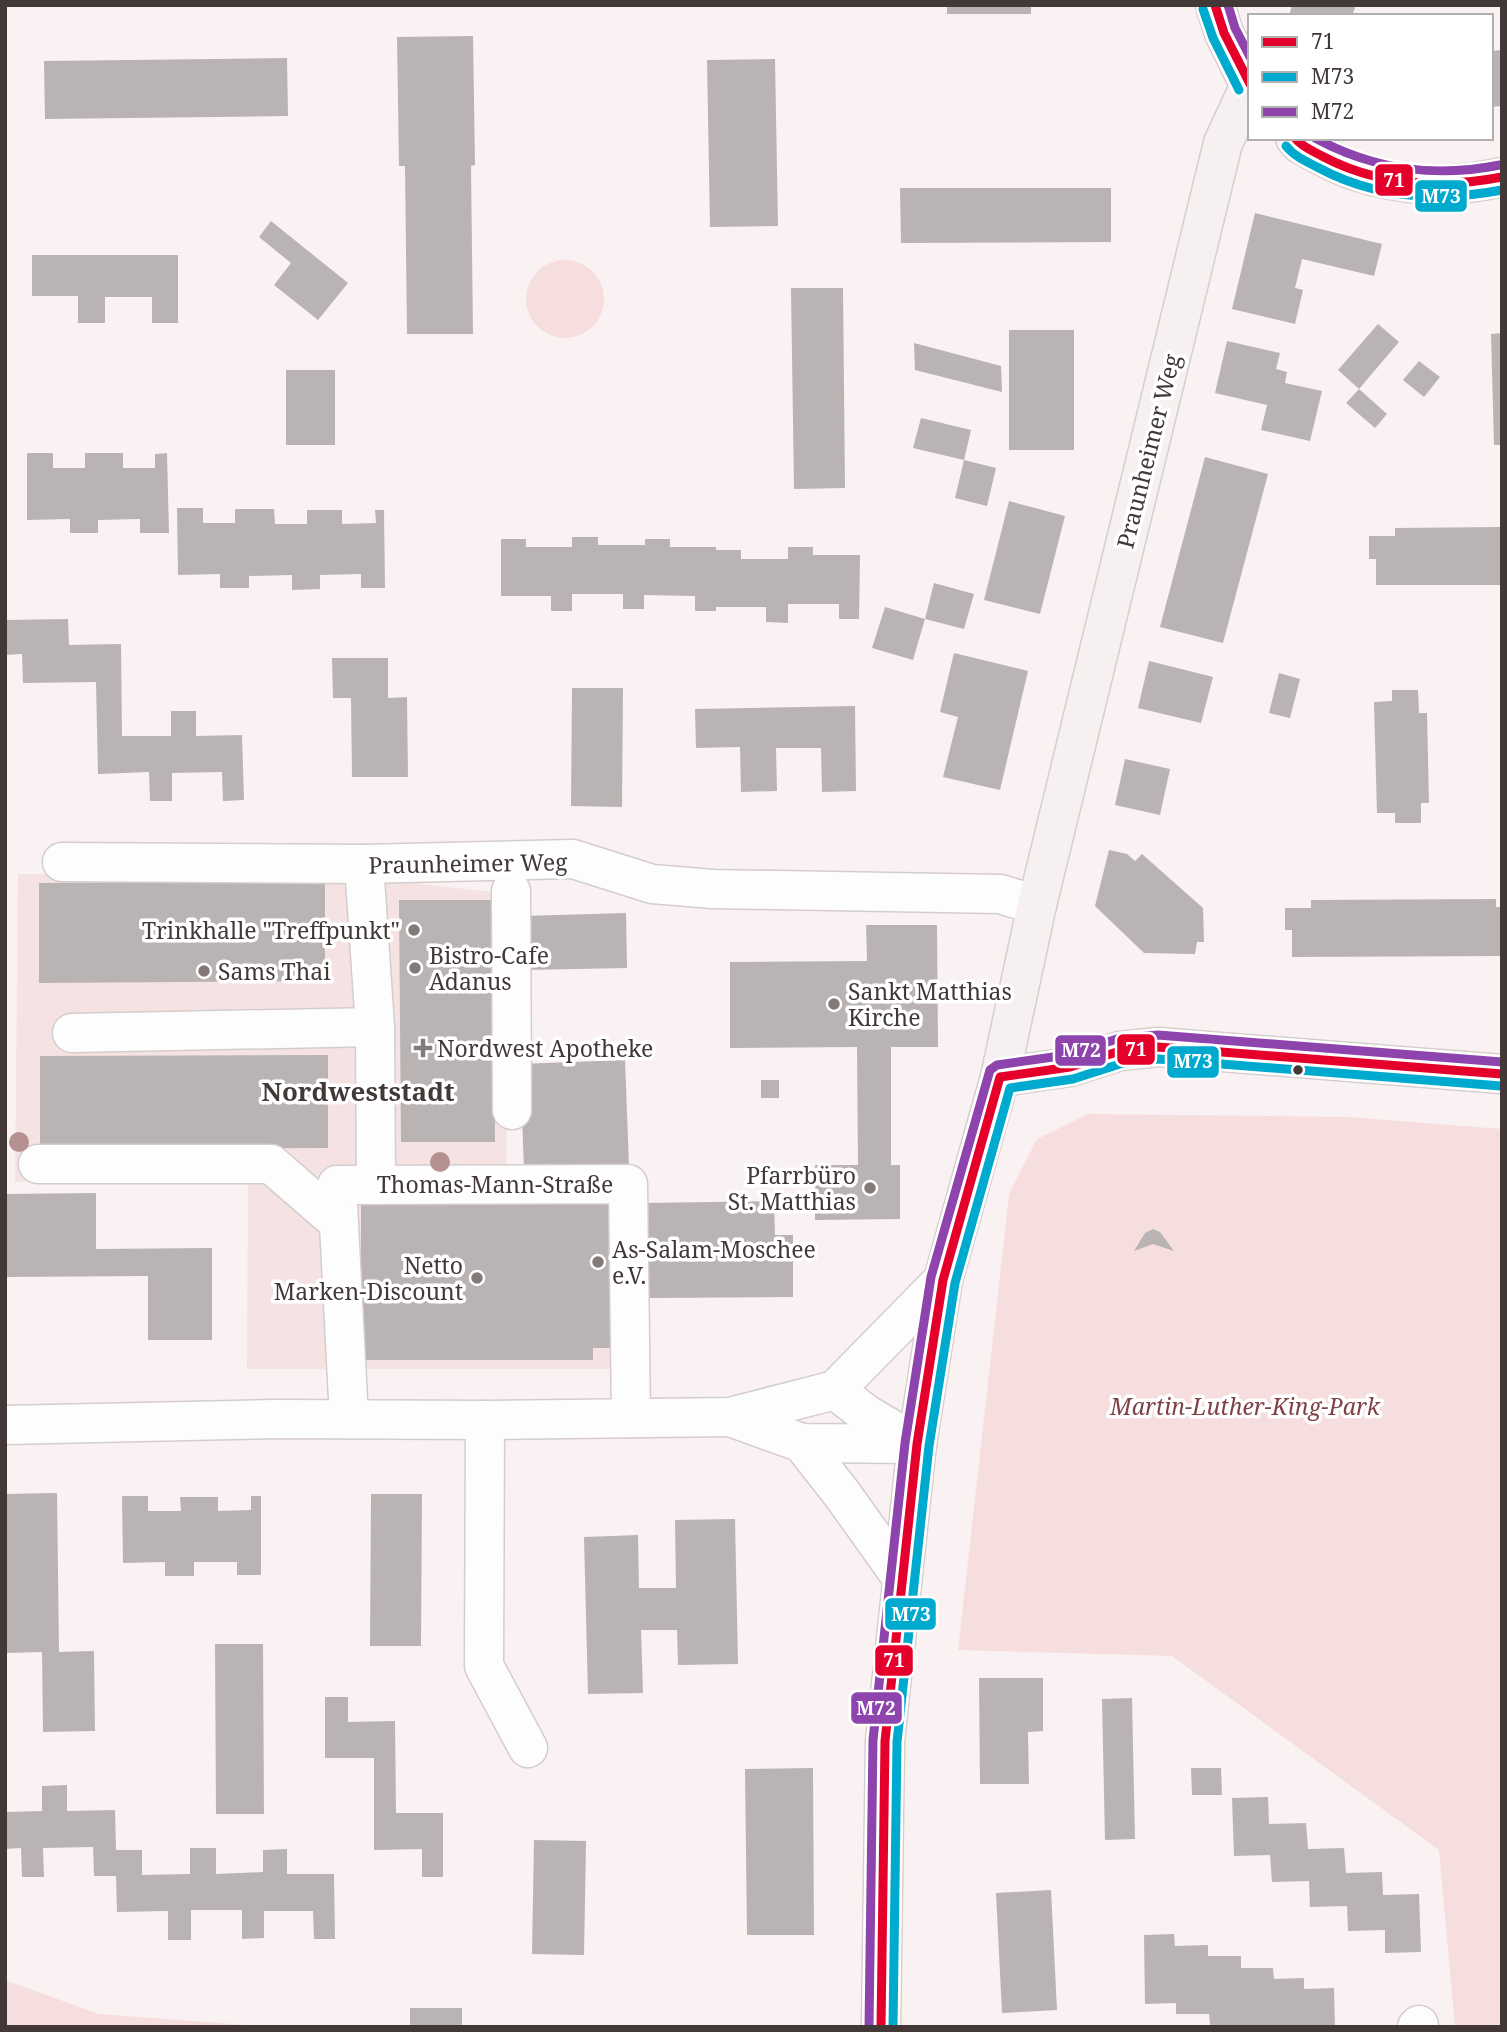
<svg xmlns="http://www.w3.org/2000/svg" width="1507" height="2032" font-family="'Noto Serif',serif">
  <rect width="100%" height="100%" fill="#faf2f2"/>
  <!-- built -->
  <polygon fill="#f5e3e3" points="18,874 328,874 503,893 507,1191 622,1193 620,1369 247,1369 248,1179 15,1182"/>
  <!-- green -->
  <g fill="#f6dede">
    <circle cx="565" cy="299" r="39"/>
    <polygon points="1088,1114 1348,1117 1502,1129 1502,2027 1455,2027 1439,1850 1172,1656 958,1650 1009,1194 1037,1139"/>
    <polygon points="5,1980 99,2014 272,2027 5,2027"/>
  </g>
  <!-- building -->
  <g fill="#bab3b3">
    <rect x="947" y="5" width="84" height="9"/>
    <polygon points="1292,5 1356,5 1352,16 1289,16"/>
    <polygon points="473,36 475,165 471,166 473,334 407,334 405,166 399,166 397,37"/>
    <polygon points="1502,50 1502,106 1491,107 1491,51"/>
    <polygon points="287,58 288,116 45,119 44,61"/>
    <polygon points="775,59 778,226 710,227 707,60"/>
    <polygon points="900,188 1111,188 1111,242 901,243"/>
    <polygon points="1255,213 1382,244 1374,276 1302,259 1295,288 1303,290 1295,324 1232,309"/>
    <polygon points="271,221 348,283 318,320 274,285 291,263 259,237"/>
    <polygon points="32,255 178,255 178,323 152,323 152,297 105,297 105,323 78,323 78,296 32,296"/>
    <polygon points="791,288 843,288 845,488 794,489"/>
    <polygon points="1378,324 1399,342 1359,389 1338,370"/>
    <rect x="1009" y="330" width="65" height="120"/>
    <polygon points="1502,333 1502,445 1494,445 1491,334"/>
    <polygon points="1227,341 1280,353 1276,369 1287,372 1285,383 1322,391 1310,441 1261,430 1267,405 1215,393"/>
    <polygon points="914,343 1001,366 1002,392 915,370"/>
    <polygon points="1419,361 1440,377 1424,397 1403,380"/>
    <rect x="286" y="370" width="49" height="75"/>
    <polygon points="1359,389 1387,414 1375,428 1346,403"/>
    <polygon points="921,418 971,430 964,460 913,448"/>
    <polygon points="27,453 53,453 53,468 85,468 85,453 123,453 123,468 155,468 155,454 167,453 169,533 140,533 140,519 98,520 98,533 70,533 70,519 27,520"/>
    <polygon points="1205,457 1268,474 1223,643 1160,627"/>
    <polygon points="964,460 996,468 987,506 955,498"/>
    <polygon points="1009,501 1065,516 1040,614 984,600"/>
    <polygon points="177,508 203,508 203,523 235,523 235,509 274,509 275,524 307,524 307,510 342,510 342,524 376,523 375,510 384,510 385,588 361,588 361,574 320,575 320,589 292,590 292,575 249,576 249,588 220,588 220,574 178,575"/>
    <polygon points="1502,527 1502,585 1376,585 1376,559 1369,559 1369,536 1395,536 1395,528"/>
    <polygon points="572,537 598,537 598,545 645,545 645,539 670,539 670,547 716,547 716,550 741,550 741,559 788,559 788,547 813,547 813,555 860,555 859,619 839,619 839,604 788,604 788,623 766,622 766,607 716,607 716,611 695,611 695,596 644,595 644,609 623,609 623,594 572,594 572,611 551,611 551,596 501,596 501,539 526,539 526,547 572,547"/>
    <polygon points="934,583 974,594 964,629 925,619"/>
    <polygon points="885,607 925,619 913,660 872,648"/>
    <polygon points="68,619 69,645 121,644 122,736 171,736 171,711 196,711 196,736 242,735 244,800 223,801 222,772 172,773 172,801 150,801 149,772 98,774 96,682 23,683 22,654 5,655 5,620"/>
    <polygon points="954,653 1028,671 1000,790 943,777 958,717 940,712"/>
    <polygon points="332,658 388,658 388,698 407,697 408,777 352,777 351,698 333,698"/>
    <polygon points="1149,661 1213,677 1201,723 1138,708"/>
    <polygon points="1279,673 1300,679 1290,718 1269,713"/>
    <polygon points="572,688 623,688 622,807 571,806"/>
    <polygon points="1392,690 1418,690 1419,713 1427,713 1429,803 1421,803 1421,823 1395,823 1395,813 1377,813 1374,702 1392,701"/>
    <polygon points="855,706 856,791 822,792 821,748 776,748 777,791 741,792 740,747 696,748 695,709"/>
    <polygon points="1125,759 1170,769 1160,815 1115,805"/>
    <polygon points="1109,850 1127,854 1135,861 1142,854 1203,908 1204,942 1197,942 1195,954 1144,953 1095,906"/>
    <polygon points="325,881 325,981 39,983 39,883"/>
    <polygon points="1496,899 1496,907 1502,907 1502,956 1292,957 1292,930 1285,930 1285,908 1311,908 1311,900"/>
    <polygon points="399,900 494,900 495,1142 401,1142"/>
    <polygon points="626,913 627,968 524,970 522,916"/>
    <polygon points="866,925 937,925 938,1047 891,1047 891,1165 900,1165 900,1219 815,1220 815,1165 858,1165 857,1047 730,1048 730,962 867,961"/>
    <polygon points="328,1055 328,1148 40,1149 40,1056"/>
    <polygon points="625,1060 629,1165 524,1170 520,1064"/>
    <rect x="761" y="1080" width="18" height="18"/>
    <polygon points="96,1193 96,1249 212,1248 212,1340 148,1340 148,1276 5,1277 5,1194"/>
    <polygon points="361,1200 615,1200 615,1348 593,1348 593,1360 361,1360"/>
    <polygon points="774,1201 775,1235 793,1235 793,1297 645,1298 643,1203"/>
    <polygon points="1153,1229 1160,1232 1174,1251 1153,1244 1134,1251 1145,1233"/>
    <polygon points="57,1493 59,1652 94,1651 95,1731 43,1732 42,1652 7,1653 5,1494"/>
    <polygon points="371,1494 422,1494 421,1646 370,1646"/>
    <polygon points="122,1496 148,1496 148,1511 181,1511 180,1497 218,1497 218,1511 251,1510 251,1496 261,1496 261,1575 237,1575 237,1562 194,1562 194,1576 165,1576 165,1562 123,1563"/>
    <polygon points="735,1519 738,1664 678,1665 677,1630 641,1630 643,1693 588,1694 584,1537 638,1535 639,1588 676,1588 675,1520"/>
    <polygon points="215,1644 263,1644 264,1814 216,1814"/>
    <polygon points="979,1678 1043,1678 1043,1731 1028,1732 1029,1784 980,1784"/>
    <polygon points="325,1697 348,1697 348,1722 395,1721 396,1813 443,1813 443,1877 422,1877 422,1849 374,1850 374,1758 325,1758"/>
    <polygon points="1132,1698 1135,1839 1105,1840 1102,1699"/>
    <polygon points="813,1768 814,1935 747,1935 745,1769"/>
    <polygon points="1191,1768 1221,1768 1222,1795 1192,1795"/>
    <polygon points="67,1785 67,1811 115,1810 116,1850 142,1850 142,1875 190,1874 190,1848 216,1848 216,1874 263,1872 263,1850 287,1849 287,1874 334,1874 335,1939 314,1939 313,1911 264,1911 264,1938 242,1939 242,1910 191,1910 191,1940 168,1940 168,1911 117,1912 116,1876 94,1876 93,1847 43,1848 44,1877 22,1877 21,1848 5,1849 5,1812 42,1811 42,1786"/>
    <polygon points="1268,1797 1269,1824 1306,1823 1308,1849 1344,1848 1346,1873 1382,1872 1383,1895 1419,1894 1421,1952 1385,1953 1385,1930 1348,1931 1347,1906 1310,1907 1309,1881 1272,1882 1270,1855 1234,1856 1232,1798"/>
    <polygon points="534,1840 586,1841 584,1955 532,1954"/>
    <polygon points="1051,1890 1057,2010 1002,2013 996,1893"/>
    <polygon points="1174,1934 1175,1946 1208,1945 1208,1956 1241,1956 1241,1968 1273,1968 1274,1979 1304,1978 1304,1989 1334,1988 1335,2027 1210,2025 1209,2014 1176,2014 1176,2003 1145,2004 1144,1935"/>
    <rect x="410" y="2008" width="52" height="19"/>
  </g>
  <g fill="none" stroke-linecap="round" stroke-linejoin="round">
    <!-- minor casing -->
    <g stroke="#d5cdcd" stroke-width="41">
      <g id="minor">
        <polyline points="1215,5 1224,33 1249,84"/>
        <polyline points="62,862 364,864 573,859 652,884 713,889 1000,894 1037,905"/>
        <polyline points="364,864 375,1027 376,1185"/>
        <polyline points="511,891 512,1110"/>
        <polyline points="72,1033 375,1027"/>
        <polyline points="38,1164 271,1164 339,1223"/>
        <polyline points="835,1390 866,1414 915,1443"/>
        <polyline points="730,1417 802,1443 917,1444"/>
        <polyline points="349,1419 337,1185 628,1184 631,1418"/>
        <polyline points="485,1420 484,1666 528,1748"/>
        <polyline points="5,1425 274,1419 485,1420 730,1417 835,1390 943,1280"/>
        <polyline points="802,1443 842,1494 902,1578"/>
        <polyline points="1417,2027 1419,2025"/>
      </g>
    </g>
    <!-- major casing -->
    <g stroke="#d4cfce" stroke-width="41">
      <g id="major">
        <path d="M1295 138 1300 144C1317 153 1335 164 1353 170 1404 187 1450 189 1502 177"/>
        <polyline points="1000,1077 1070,1067 1120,1051 1158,1047 1502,1074"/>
        <polyline points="881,2027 885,1741 917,1444 943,1280 1000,1077 1037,905 1223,143 1250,85"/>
      </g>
    </g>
    <!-- minor -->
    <use href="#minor" stroke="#fefdfd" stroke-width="38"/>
    <!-- major -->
    <use href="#major" stroke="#f7f0f0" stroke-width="38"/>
    <!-- bus-1 casing -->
    <g stroke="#fff" stroke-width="14">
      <g id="bus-1">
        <polyline points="1215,5 1224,33 1250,84"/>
        <path d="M1295 138C1302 147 1313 151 1322 156 1378 186 1440 189 1502 177"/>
        <polyline points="881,2027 885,1741 917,1444 943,1280 1000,1077 1070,1067 1120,1051 1158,1047 1502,1074"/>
      </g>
    </g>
    <!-- bus-2 casing -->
    <g stroke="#fff" stroke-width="14">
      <g id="bus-2">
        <polyline points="1203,9 1213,38 1239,90"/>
        <path d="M1286 146C1294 156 1305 161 1317 167 1374 198 1439 202 1502 190"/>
        <polyline points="893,2027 897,1742 929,1446 955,1283 1010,1088 1073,1079 1123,1063 1158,1059 1501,1086"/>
      </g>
    </g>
    <!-- bus-3 casing -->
    <g stroke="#fff" stroke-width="14">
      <g id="bus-3">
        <polyline points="1228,5 1235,28 1250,57"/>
        <path d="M1315 138C1374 170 1434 178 1500 165"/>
        <polyline points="869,2027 873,1740 905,1443 931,1277 990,1070 997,1065 1067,1055 1117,1039 1158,1035 1502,1062"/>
      </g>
    </g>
    <!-- bus-1 -->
    <use href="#bus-1" stroke="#e4002b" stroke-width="9"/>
    <!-- bus-2 -->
    <use href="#bus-2" stroke="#00a9ce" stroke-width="9"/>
    <!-- bus-3 -->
    <use href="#bus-3" stroke="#8e44ad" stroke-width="9"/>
  </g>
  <!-- trees -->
  <g fill="#b59192">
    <circle cx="19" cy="1142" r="10"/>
    <circle cx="440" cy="1162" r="10"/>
  </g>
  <!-- markers -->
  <g fill="#827978" stroke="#fff" stroke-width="2.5">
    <circle cx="414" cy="930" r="7"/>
    <circle cx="415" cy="968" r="7"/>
    <circle cx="204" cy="971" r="7"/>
    <circle cx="834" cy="1004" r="7"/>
    <path d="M419.5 1037.5h7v7h7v7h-7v7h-7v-7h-7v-7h7z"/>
    <circle cx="870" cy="1188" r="7"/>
    <circle cx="598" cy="1262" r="7"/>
    <circle cx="477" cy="1278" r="7"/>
  </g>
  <circle fill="#413837" stroke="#fff" stroke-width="2.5" cx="1298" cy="1070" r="6"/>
  <g text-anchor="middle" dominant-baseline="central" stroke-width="7" stroke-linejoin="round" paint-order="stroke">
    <!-- street labels -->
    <g font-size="23" fill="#413837" stroke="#fff">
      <text transform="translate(1148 451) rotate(-76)">Praunheimer Weg</text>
      <text transform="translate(468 863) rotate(-1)">Praunheimer Weg</text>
      <text x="495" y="1184">Thomas-Mann-Straße</text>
    </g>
    <!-- poi labels -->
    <g font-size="23" fill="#413837" stroke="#fff" text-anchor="start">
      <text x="400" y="930" text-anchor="end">Trinkhalle "Treffpunkt"</text>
      <text x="429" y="955">Bistro-Cafe<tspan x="429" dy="26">Adanus</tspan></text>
      <text x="218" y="971">Sams Thai</text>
      <text x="848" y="991">Sankt Matthias<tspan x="848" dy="26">Kirche</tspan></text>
      <text x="437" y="1048">Nordwest Apotheke</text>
      <text x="856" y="1175" text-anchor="end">Pfarrbüro<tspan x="856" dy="26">St. Matthias</tspan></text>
      <text x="612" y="1249">As-Salam-Moschee<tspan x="612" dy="26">e.V.</tspan></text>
      <text x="463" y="1265" text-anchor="end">Netto<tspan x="463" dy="26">Marken-Discount</tspan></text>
    </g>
    <!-- park labels -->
    <g font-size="23" font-style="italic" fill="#7d4244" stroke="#fff">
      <text x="1245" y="1406">Martin-Luther-King-Park</text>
    </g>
    <!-- quarter labels -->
    <g font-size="26" font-weight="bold" fill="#413837" stroke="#fff">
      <text x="358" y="1091">Nordweststadt</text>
    </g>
  </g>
  <g stroke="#fff" stroke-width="2.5">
    <rect x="1374" y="163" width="40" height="34" rx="7" fill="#e4002b"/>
    <rect x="1414" y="179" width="54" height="34" rx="7" fill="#00a9ce"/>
    <rect x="1116" y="1033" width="40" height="33" rx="7" fill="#e4002b"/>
    <rect x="1054" y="1034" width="53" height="33" rx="7" fill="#8e44ad"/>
    <rect x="1166" y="1045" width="54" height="34" rx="7" fill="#00a9ce"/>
    <rect x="884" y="1597" width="53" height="34" rx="7" fill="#00a9ce"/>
    <rect x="874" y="1644" width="40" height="33" rx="7" fill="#e4002b"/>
    <rect x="850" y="1691" width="53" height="34" rx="7" fill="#8e44ad"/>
  </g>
  <g font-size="19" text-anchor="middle" font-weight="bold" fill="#fff">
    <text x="1394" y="187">71</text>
    <text x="1441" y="203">M73</text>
    <text x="1136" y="1056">71</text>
    <text x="1081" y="1057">M72</text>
    <text x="1193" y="1068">M73</text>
    <text x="911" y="1621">M73</text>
    <text x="894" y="1667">71</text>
    <text x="876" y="1715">M72</text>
  </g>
  <!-- border -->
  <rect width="1507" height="2032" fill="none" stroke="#413837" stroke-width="14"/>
  <!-- legend -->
  <rect x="1248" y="14" width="245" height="126" fill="#ffffff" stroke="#b3afaf" stroke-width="2"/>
  <rect x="1262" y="37" width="35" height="10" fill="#e4002b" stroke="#b3afaf" stroke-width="2"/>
  <text x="1311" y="49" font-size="21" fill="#413837">71</text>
  <rect x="1262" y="72" width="35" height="10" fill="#00a9ce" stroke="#b3afaf" stroke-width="2"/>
  <text x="1311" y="84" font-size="21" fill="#413837">M73</text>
  <rect x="1262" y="107" width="35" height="10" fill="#8e44ad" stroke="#b3afaf" stroke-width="2"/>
  <text x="1311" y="119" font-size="21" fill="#413837">M72</text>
</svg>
